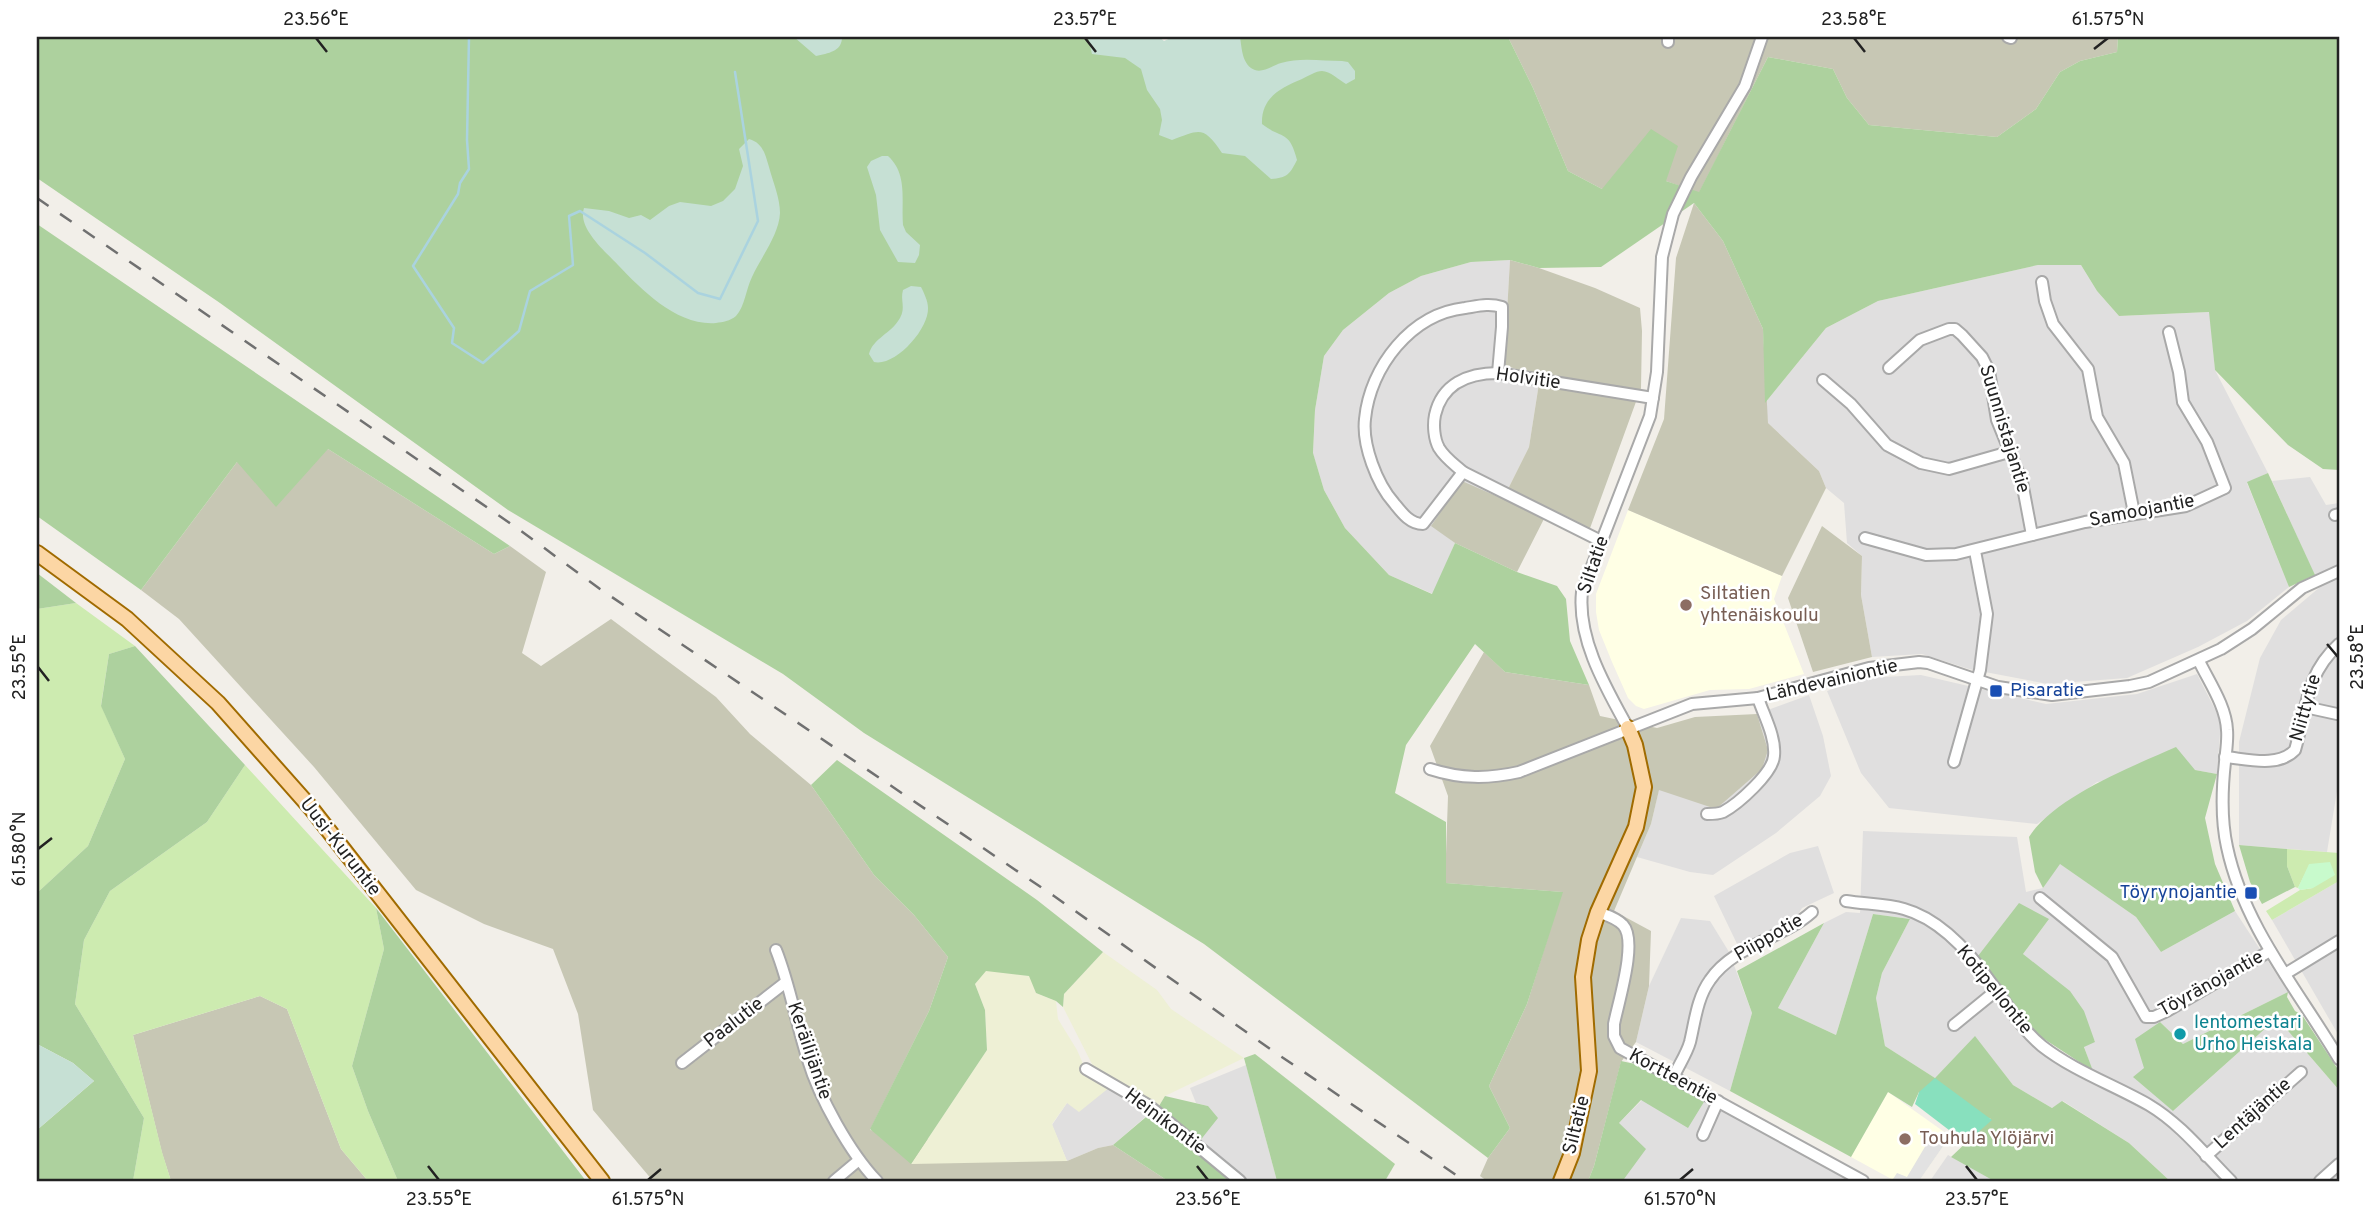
<svg xmlns="http://www.w3.org/2000/svg" width="2376" height="1218" font-family="Overpass,sans-serif">
  <rect width="100%" height="100%" fill="#f2efe9"/>
  <!-- residential -->
  <g fill="#e0dfdf" fill-rule="evenodd">
    <polygon points="1510,260 1504,365 1540,377 1529,447 1503,499 1432,525 1455,543 1433,594 1389,575 1345,528 1324,490 1313,454 1315,410 1324,356 1343,330 1389,293 1421,276 1471,262"/>
    <polygon points="2038,265 2081,265 2097,291 2119,316 2210,312 2215,370 2268,473 2247,483 2289,587 2247,621 2198,647 2127,678 2048,684 1969,669 1922,654 1872,657 1861,595 1862,556 1847,543 1844,503 1826,488 1819,471 1768,423 1765,403 1826,328 1878,301"/>
    <polygon points="2310,477 2326,505 2339,503 2339,779 2327,852 2239,845 2239,742 2260,658 2281,620 2320,587 2272,481"/>
    <polygon points="2197,674 2221,721 2217,774 2195,770 2097,782 2037,824 1889,808 1861,773 1827,691 1865,678 1921,675 2046,704 2137,694"/>
    <polygon points="1809,695 1823,736 1831,776 1820,796 1776,833 1713,875 1690,872 1637,857 1651,824 1659,789 1768,750 1757,714"/>
    <path d="M1863 831 2017 837 2026 892 2043 888 2059 863 2136 917 2161 952 2235 911 2288 992 2183 1044 2160 1022 2173 1111 2277 1018 2339 1090V1181H2170L2129 1143 2063 1101 2052 1108 2013 1085 1975 1037 1935 1078 1885 1046 1876 998 1882 973 1910 919 1873 914 1836 1035 1778 1008 1824 923 1846 912 1860 913ZM2049 919 2023 954 2095 1041 2084 1046 2092 1070 2061 1052 2038 1035 2020 1017 1993 976Z"/>
    <polygon points="1818,846 1834,893 1802,908 1794,921 1739,948 1714,896 1790,853"/>
    <polygon points="2339,881 2339,1036 2272,920"/>
    <polygon points="1681,918 1710,921 1729,952 1752,1013 1730,1091 1636,1042 1649,986"/>
    <polygon points="1246,1065 1277,1181 1244,1181 1199,1142 1208,1106 1196,1103 1190,1088"/>
    <polygon points="1110,1087 1151,1112 1113,1145 1098,1148 1067,1161 1052,1125 1067,1103"/>
    <polygon points="1707,1097 1857,1181 1626,1181 1624,1179 1619,1123 1642,1100"/>
    <polygon points="1948,1155 1994,1181 1930,1181"/>
  </g>
  <!-- education -->
  <g fill="#ffffe5">
    <polygon points="1628,510 1782,576 1774,599 1804,674 1749,689 1710,690 1644,709 1636,706 1628,698 1612,662 1599,630 1596,612 1596,594"/>
    <polygon points="1888,1092 1950,1136 1919,1181 1895,1181 1851,1157"/>
  </g>
  <!-- construction -->
  <g fill="#c7c7b4">
    <polygon points="1508,37 2118,37 2117,52 2080,61 2060,72 2036,109 1997,137 1869,125 1847,98 1833,69 1768,57 1699,193 1666,181 1602,189 1568,171 1533,88"/>
    <polygon points="1694,203 1723,241 1763,329 1768,423 1819,471 1826,488 1782,576 1628,510 1664,419 1676,258"/>
    <polygon points="1510,260 1539,268 1595,288 1640,308 1642,331 1641,388 1589,531 1548,511 1517,572 1455,543 1431,526 1462,481 1503,499 1529,447 1540,377 1504,365"/>
    <polygon points="328,449 494,554 510,546 546,572 522,653 541,666 611,619 716,697 750,734 811,785 874,875 914,915 948,957 929,1011 870,1130 1067,1161 1098,1148 1113,1145 1168,1181 653,1181 593,1110 578,1014 553,949 484,924 416,890 314,767 179,619 141,590 237,462"/>
    <polygon points="1822,526 1862,556 1861,595 1872,657 1813,672 1788,598"/>
    <polygon points="1484,652 1505,672 1589,685 1600,716 1657,728 1695,717 1757,714 1768,750 1762,769 1716,809 1659,790 1651,824 1614,911 1651,931 1649,986 1636,1042 1621,1062 1594,1166 1588,1181 1487,1181 1480,1176 1488,1158 1510,1128 1489,1086 1527,1004 1562,892 1445,883 1448,796 1430,746"/>
    <polygon points="260,996 287,1009 341,1149 368,1181 171,1181 162,1153 133,1035"/>
  </g>
  <!-- farmland -->
  <g fill="#eef0d5">
    <polygon points="1103,952 1157,990 1171,1009 1244,1058 1165,1096 1159,1106 1095,1070 1063,1007 1064,994"/>
    <polygon points="986,970 1030,976 1036,993 1056,1001 1058,1019 1077,1050 1088,1075 1110,1087 1079,1112 1067,1103 1052,1124 1067,1161 911,1164 987,1050 985,1010 975,984"/>
  </g>
  <!-- grass -->
  <g fill="#cdebb0">
    <polygon points="76,603 135,646 109,654 101,705 125,759 88,846 37,893 37,609"/>
    <polygon points="245,765 376,908 384,949 352,1066 368,1111 398,1181 368,1181 341,1149 287,1009 260,996 133,1035 162,1152 171,1181 133,1181 144,1118 75,1004 84,940 110,891 207,822"/>
    <polygon points="2287,849 2339,853 2339,881 2272,920 2266,911 2300,890 2313,888 2310,864 2298,888 2295,887 2287,866"/>
  </g>
  <!-- forest -->
  <g fill="#add19e">
    <polygon points="37,37 1154,37 1160,47 1186,37 1508,37 1533,88 1568,171 1602,189 1651,129 1678,146 1666,181 1699,192 1768,57 1833,69 1847,98 1869,125 1997,137 2036,109 2060,72 2080,61 2117,52 2118,37 2339,37 2339,470 2323,469 2288,445 2215,370 2209,312 2119,316 2097,291 2081,265 2038,265 1878,301 1826,328 1765,403 1763,329 1723,241 1694,203 1601,267 1539,268 1510,260 1471,262 1421,276 1389,293 1343,330 1324,356 1315,410 1313,453 1324,490 1345,528 1389,575 1432,594 1455,543 1517,572 1557,586 1566,599 1570,641 1589,685 1505,672 1475,644 1406,745 1395,793 1446,822 1446,883 1563,892 1527,1004 1489,1086 1510,1128 1488,1158 1204,944 864,733 783,674 508,510 220,303 37,178"/>
    <polygon points="37,224 510,546 494,554 328,449 276,507 237,462 141,590 37,516"/>
    <polygon points="2268,473 2315,575 2289,587 2247,482"/>
    <polygon points="37,573 76,603 37,609"/>
    <polygon points="135,646 245,765 207,822 110,891 84,940 75,1004 144,1118 133,1181 37,1181 37,1130 94,1081 73,1063 37,1044 37,893 88,846 125,759 101,706 109,654"/>
    <path d="M2176 747 2195 770 2217 774 2205 818 2215 864 2235 911 2161 952 2136 917 2060 864 2043 888 2035 872 2029 837C2054 797 2133 766 2176 747Z"/>
    <polygon points="837,760 1037,900 1103,952 1064,994 1063,1007 1056,1001 1036,993 1029,976 986,971 975,984 985,1010 987,1050 911,1164 870,1129 929,1011 948,957 914,915 874,875 811,785"/>
    <polygon points="2239,845 2287,849 2287,866 2295,887 2262,904 2250,882"/>
    <polygon points="2019,903 2049,919 2023,954 2070,991 2084,1011 2095,1042 2084,1047 2093,1071 2038,1035 2020,1017 1978,956"/>
    <polygon points="376,908 586,1181 398,1181 368,1111 352,1066 384,949"/>
    <polygon points="1873,914 1910,919 1882,973 1876,998 1885,1046 1935,1078 1975,1036 2013,1085 2052,1108 2062,1101 2129,1143 2170,1181 1994,1181 1951,1157 1991,1119 1919,1092 1912,1107 1888,1092 1851,1157 1730,1091 1752,1013 1737,971 1824,923 1778,1008 1836,1035"/>
    <polygon points="2288,992 2287,997 2295,1011 2302,1015 2339,1071 2339,1090 2277,1018 2173,1111 2133,1077 2144,1068 2135,1039 2160,1022 2183,1044"/>
    <polygon points="1255,1054 1395,1164 1385,1181 1277,1181 1244,1058"/>
    <polygon points="1621,1061 1635,1064 1707,1097 1688,1128 1641,1100 1619,1123 1646,1149 1624,1179 1626,1181 1588,1181 1594,1166"/>
    <polygon points="1165,1096 1208,1106 1218,1118 1195,1147 1235,1181 1168,1181 1113,1145 1159,1106"/>
  </g>
  <!-- wetland -->
  <g fill="#c6e0d4">
    <path d="M794 37H842C842 52 828 53 816 56Z"/>
    <path d="M1088 37H1159L1164 41 1173 37H1240C1242 49 1242 65 1255 70 1263 73 1274 65 1281 63 1300 57 1323 61 1342 61L1348 62 1355 71V79L1346 84C1339 80 1330 71 1322 71 1316 71 1308 76 1302 79 1280 88 1261 98 1262 124 1282 140 1289 129 1297 160 1290 174 1287 178 1271 179L1245 156 1222 153C1203 125 1200 130 1172 140L1159 135 1162 120 1160 109 1147 90 1141 69 1125 58 1092 54Z"/>
    <path d="M749 139C763 143 765 154 769 167 773 182 780 198 780 213 779 235 761 257 752 277 746 289 745 306 736 316 730 321 723 322 716 323 677 326 643 291 618 265 606 252 577 228 584 208L609 211 629 218 641 215 650 220 669 206 680 202 711 206 723 201 735 189 743 166 739 149Z"/>
    <path d="M882 156H888C908 174 901 201 903 225L906 232 920 245 919 255 915 263 898 262 880 230 876 195 867 167 871 161Z"/>
    <path d="M911 286 921 287C924 293 928 301 928 308 929 329 895 367 874 362L869 354C873 338 891 334 900 318 906 308 900 300 903 290Z"/>
    <polygon points="37,1044 73,1063 94,1081 37,1130"/>
  </g>
  <!-- park -->
  <polygon fill="#c8facc" points="2330,862 2335,875 2313,888 2300,890 2298,888 2309,864"/>
  <!-- pitch -->
  <polygon fill="#88e0be" points="1935,1078 1992,1120 1966,1143 1915,1104 1919,1092"/>
  <!-- parking -->
  <polygon fill="#e2e2e2" points="1932,1135 1946,1142 1919,1181 1895,1181 1893,1179 1897,1173 1907,1177"/>
  <g fill="none" stroke-linecap="round" stroke-linejoin="round">
    <!-- stream -->
    <polyline stroke="#aad3df" stroke-width="2.5" points="469,37 467,140 469,169 460,183 458,194 413,266 454,328 452,343 483,363 519,331 530,291 573,265 569,216 580,211 645,253 698,293 720,299 758,221 735,72"/>
    <!-- minor casing -->
    <g stroke="#a9a9a9" stroke-width="14">
      <g id="minor">
        <polyline points="1668,37 1668,42"/>
        <polyline points="2008,37 2011,38"/>
        <polyline points="2042,282 2045,301 2053,324 2088,369 2097,417 2124,463 2134,513"/>
        <polyline points="1889,368 1920,340 1949,329 1955,329 1962,335 1982,357 1989,371 1997,420 2022,482 2032,535"/>
        <polyline points="1823,380 1851,404 1887,445 1921,463 1949,469 2009,452"/>
        <path d="M1463 472 1423 524C1410 524 1402 513 1394 503 1377 484 1362 445 1365 419 1370 367 1411 314 1465 308 1478 306 1489 303 1502 307V327L1498 373"/>
        <polyline points="2335,515 2339,514"/>
        <polyline points="1865,538 1926,555 1956,554 2085,522 2186,506 2225,488 2207,442 2183,402 2179,372 2169,332"/>
        <path d="M1601 541 1463 472C1454 464 1445 458 1439 448 1434 439 1433 425 1435 415 1442 384 1468 373 1498 373L1653 398"/>
        <path d="M2199 661C2209 682 2226 706 2227 730 2228 740 2226 751 2225 762 2222 789 2221 820 2227 847 2244 927 2298 990 2339 1059"/>
        <polyline points="2305,707 2337,714"/>
        <path d="M1628 728C1606 688 1577 639 1582 592L1650 416 1657 372 1662 257 1673 214 1691 177 1745 86 1762 37"/>
        <path d="M2225 757C2247 759 2278 768 2295 750 2307 708 2305 675 2339 644"/>
        <polyline points="1954,762 1980,670 1987,614 1975,551"/>
        <path d="M1430 769C1461 779 1488 779 1519 772L1692 704 1758 698 1869 668 1919 662 1928 663 1998 687 2052 695 2130 686 2149 682 2221 649 2252 629 2302 588 2339 571"/>
        <path d="M1707 814C1712 814 1718 814 1723 812 1738 804 1773 773 1774 756 1776 737 1764 716 1758 698"/>
        <polyline points="2040,898 2112,957 2146,1017 2154,1017 2167,1011 2270,951"/>
        <path d="M1846 901C1864 904 1886 904 1904 909 1940 919 1971 954 1992 984 2008 1005 2021 1029 2042 1046 2074 1071 2114 1085 2149 1105 2181 1124 2205 1155 2231 1181"/>
        <path d="M1598 912C1606 915 1617 918 1623 925 1638 941 1618 1003 1614 1024V1036L1620 1048 1863 1181"/>
        <path d="M776 950C790 985 796 1023 808 1060 819 1097 850 1153 877 1181"/>
        <polyline points="2285,974 2339,941"/>
        <polyline points="1954,1025 1997,990"/>
        <polyline points="682,1063 786,982"/>
        <polyline points="1086,1069 1148,1105 1240,1181"/>
        <path d="M1674 1076C1679 1065 1687 1053 1690 1042 1695 1021 1697 998 1710 980 1734 945 1782 939 1812 912"/>
        <polyline points="1703,1135 1718,1101"/>
        <polyline points="2206,1156 2301,1072"/>
        <polyline points="834,1181 859,1160"/>
        <polyline points="2320,1181 2339,1164"/>
      </g>
    </g>
    <!-- major casing -->
    <g stroke="#a06b00" stroke-width="18">
      <g id="major">
        <polyline points="37,553 127,619 218,703 311,808 602,1181"/>
        <polyline points="1561,1181 1572,1153 1589,1071 1583,977 1589,940 1598,912 1636,827 1644,787 1635,745 1628,728"/>
      </g>
    </g>
    <!-- minor -->
    <use href="#minor" stroke="#fff" stroke-width="10"/>
    <!-- major -->
    <use href="#major" stroke="#fcd6a4" stroke-width="14"/>
    <!-- rail -->
    <polyline stroke="#707070" stroke-width="2.5" stroke-dasharray="14 14" stroke-linecap="butt" points="37,198 517,528 600,589 1054,896 1273,1051 1465,1181"/>
  </g>
  <!-- ticks -->
  <path fill="none" stroke="#222" stroke-width="2.5" d="M316 38 327 52M1085 38 1096 52M1854 38 1865 52M2094 49 2108 38M2327 644 2338 657M38 667 49 681M38 849 52 838M428 1166 439 1180M1197 1166 1208 1180M1966 1166 1977 1180M648 1180 661 1169M1680 1180 1693 1169"/>
  <!-- markers -->
  <g fill="#8d6e63" stroke="#fff" stroke-width="2.5">
    <circle cx="1686" cy="605" r="7"/>
    <circle cx="1905" cy="1139" r="7"/>
  </g>
  <g fill="#1a4fb4" stroke="#fff" stroke-width="2.5">
    <rect x="1989" y="684" width="14" height="14" rx="3.5"/>
    <rect x="2244" y="886" width="14" height="14" rx="3.5"/>
  </g>
  <circle fill="#0f9aa8" stroke="#fff" stroke-width="2.5" cx="2180" cy="1034" r="7"/>
  <g text-anchor="middle" dominant-baseline="central" stroke-width="5" stroke-linejoin="round" paint-order="stroke">
    <!-- street labels -->
    <g font-size="19" fill="#222" stroke="#fff">
      <text transform="translate(1528 379) rotate(8)">Holvitie</text>
      <text transform="translate(2004 429) rotate(73)">Suunnistajantie</text>
      <text transform="translate(2142 511) rotate(-11)">Samoojantie</text>
      <text transform="translate(1594 565) rotate(-71)">Siltatie</text>
      <text transform="translate(1832 681) rotate(-13)">Lähdevainiontie</text>
      <text transform="translate(2306 708) rotate(-74)">Niittytie</text>
      <text transform="translate(340 847) rotate(52)">Uusi-Kuruntie</text>
      <text transform="translate(1769 938) rotate(-30)">Piippotie</text>
      <text transform="translate(2211 984) rotate(-29)">Töyränojantie</text>
      <text transform="translate(1994 990) rotate(51)">Kotipellontie</text>
      <text transform="translate(734 1023) rotate(-38)">Paalutie</text>
      <text transform="translate(809 1051) rotate(71)">Keräilijäntie</text>
      <text transform="translate(1673 1077) rotate(28)">Kortteentie</text>
      <text transform="translate(2253 1114) rotate(-42)">Lentäjäntie</text>
      <text transform="translate(1165 1122) rotate(37)">Heinikontie</text>
      <text transform="translate(1577 1125) rotate(-76)">Siltatie</text>
    </g>
    <!-- education labels -->
    <g font-size="19" fill="#785e54" stroke="#fff" text-anchor="start">
      <text x="1700" y="594">Siltatien<tspan x="1700" dy="22">yhtenäiskoulu</tspan></text>
      <text x="1919" y="1139">Touhula Ylöjärvi</text>
    </g>
    <!-- transit labels -->
    <g font-size="19" fill="#164399" stroke="#fff" text-anchor="start">
      <text x="2010" y="691">Pisaratie</text>
      <text x="2237" y="893" text-anchor="end">Töyrynojantie</text>
    </g>
    <!-- culture labels -->
    <g font-size="19" fill="#0d838f" stroke="#fff" text-anchor="start">
      <text x="2194" y="1023">lentomestari<tspan x="2194" dy="22">Urho Heiskala</tspan></text>
    </g>
  </g>
  <!-- border -->
  <rect width="2376" height="1218" fill="none" stroke="#ffffff" stroke-width="77"/>
  <rect x="38" y="38" width="2300" height="1142" fill="none" stroke="#222" stroke-width="2.5"/>
  <g font-size="18" text-anchor="middle" fill="#222">
    <text x="316" y="25">23.56°E</text>
    <text x="1085" y="25">23.57°E</text>
    <text x="1854" y="25">23.58°E</text>
    <text x="2108" y="25">61.575°N</text>
    <text transform="translate(2357 657) rotate(-90)" y="6">23.58°E</text>
    <text transform="translate(19 667) rotate(-90)" y="6">23.55°E</text>
    <text transform="translate(19 849) rotate(-90)" y="6">61.580°N</text>
    <text x="439" y="1205">23.55°E</text>
    <text x="648" y="1205">61.575°N</text>
    <text x="1208" y="1205">23.56°E</text>
    <text x="1680" y="1205">61.570°N</text>
    <text x="1977" y="1205">23.57°E</text>
  </g>
</svg>
